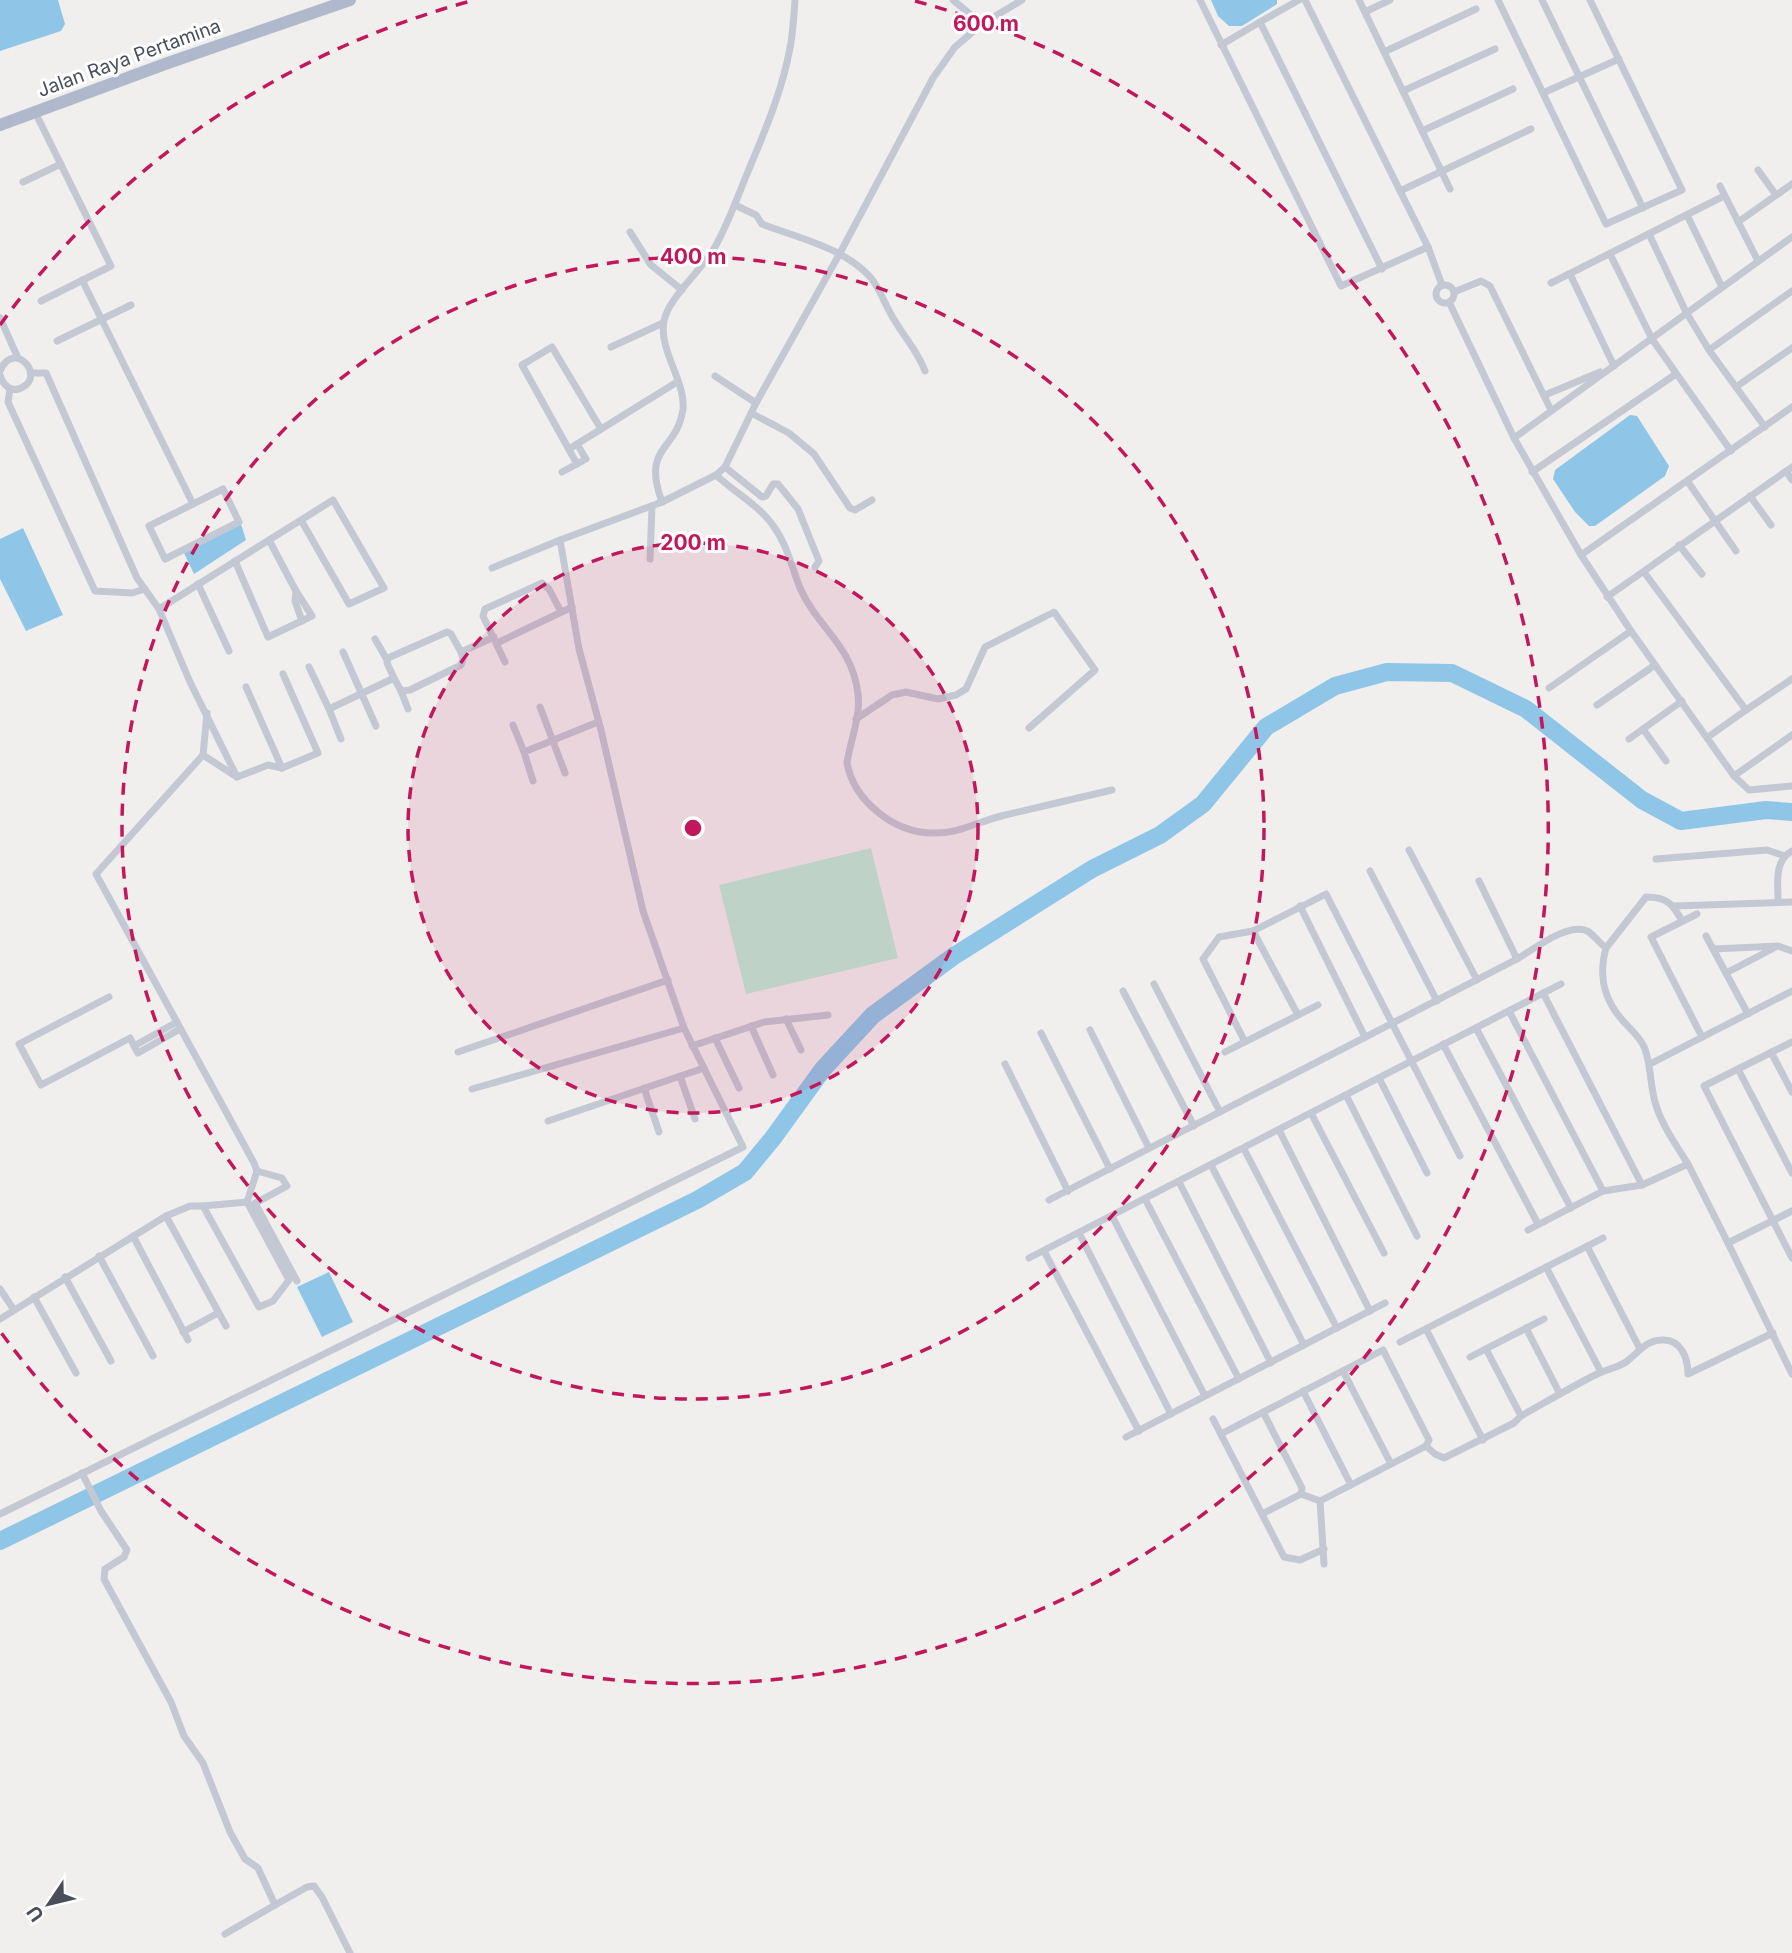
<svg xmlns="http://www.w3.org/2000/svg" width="1792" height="1953" font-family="Inter,sans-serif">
  <rect width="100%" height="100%" fill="#f1efee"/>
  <!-- green -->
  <polygon fill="#bfecd8" points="871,848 898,958 746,994 719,885"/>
  <!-- water -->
  <g fill="#8fc6e7">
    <polygon points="0,0 58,0 65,24 61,31 0,51"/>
    <polygon points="1211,0 1277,0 1277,4 1242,26 1229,26 1218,16"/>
    <polygon points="1630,415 1637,416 1669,466 1665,476 1595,526 1589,526 1575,512 1553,479 1555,470"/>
    <polygon points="241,524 246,540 194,574 184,553"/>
    <polygon points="23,528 63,615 26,631 0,579 0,539"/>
    <polygon points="329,1272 353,1322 322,1337 297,1287"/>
  </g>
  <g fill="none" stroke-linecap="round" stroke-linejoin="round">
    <!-- river -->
    <polyline stroke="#8fc6e7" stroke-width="18" points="0,1541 697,1200 745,1172 773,1138 823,1069 873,1015 954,956 1092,869 1160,835 1203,804 1266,727 1335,686 1387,672 1452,673 1526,709 1642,800 1681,821 1766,810 1792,812"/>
    <!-- street -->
    <g stroke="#c3c8d3" stroke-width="7">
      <polyline points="953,0 982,24"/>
      <polyline points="1200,0 1341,286 1428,247"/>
      <polyline points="1299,0 1260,22 1382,269"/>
      <polyline points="1305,0 1428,247 1442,285"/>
      <polyline points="1359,0 1450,189"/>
      <polyline points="1498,0 1606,224 1682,190 1590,0"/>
      <polyline points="1542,0 1643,208"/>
      <polyline points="1365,12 1390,0"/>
      <polyline points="1221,45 1260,22"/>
      <polyline points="1384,52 1476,9"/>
      <polyline points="1403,91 1495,49"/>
      <polyline points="1543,93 1619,59"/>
      <polyline points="35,112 111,266 41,301"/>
      <polyline points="1422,131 1513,89"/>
      <polyline points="1758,170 1776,195"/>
      <polyline points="23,182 61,164"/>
      <polyline points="1720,186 1758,261"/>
      <polyline points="1400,191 1531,129"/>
      <path d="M735 205 756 215 762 224C798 238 845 248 871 278 881 290 886 308 895 321 905 338 918 352 925 371"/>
      <polyline points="1687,215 1722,287"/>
      <polyline points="1738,222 1792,184"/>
      <polyline points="630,232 651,265 682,290"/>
      <polyline points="1649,234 1686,312 1709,350 1765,427"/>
      <polyline points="1610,254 1652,339 1731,451"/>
      <polyline points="1570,274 1614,366"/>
      <polyline points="82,280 193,504"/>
      <polyline points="1551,283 1724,196"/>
      <circle cx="1445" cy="294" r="9"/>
      <polyline points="1454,292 1481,281 1490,286 1551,410"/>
      <polyline points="1449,302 1514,438 1581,555 1631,631 1734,776 1792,735"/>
      <polyline points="0,318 18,358"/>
      <polyline points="57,341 131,305"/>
      <polyline points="611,347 663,323"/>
      <polyline points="1709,350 1792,291"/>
      <path d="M0 371C14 338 47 377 21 388 11 393 3 385 0 375"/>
      <polyline points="31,373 46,373 137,578 159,609 190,682 237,777 268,765 282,768 318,753 283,674"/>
      <polyline points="715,376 756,403"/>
      <polyline points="1736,387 1792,348"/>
      <polyline points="10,389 8,402 95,591 132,593 145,589"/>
      <polyline points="1545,395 1600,372"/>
      <polyline points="751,413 789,433 814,454 850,508 855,510 872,500"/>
      <polyline points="1514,438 1792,237"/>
      <polyline points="569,449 677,382"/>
      <polyline points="577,464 522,365 552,347 601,429"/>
      <polyline points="725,467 762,497 766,496 773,484 778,484 798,509 819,561 815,567"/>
      <polyline points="1786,471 1792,480"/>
      <polyline points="562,472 586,459 577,444"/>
      <polyline points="1532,472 1676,374"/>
      <path d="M716 475C734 492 757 504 772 524 787 544 791 565 800 588 818 629 852 644 858 694 861 717 850 741 847 763 854 801 894 833 933 833 957 834 978 822 1001 816 1038 807 1075 799 1112 790"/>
      <polyline points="1688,482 1736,551"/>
      <polygon points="223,489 239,522 165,559 149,526"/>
      <polyline points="1750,496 1771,525"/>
      <polyline points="662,502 716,475 725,467 756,403 840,253 933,78 955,47 982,24 1022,0"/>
      <polyline points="269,540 296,591 295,601 302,621"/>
      <polyline points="1679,545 1702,574"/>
      <polyline points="1581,555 1792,407"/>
      <polyline points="650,559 652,506"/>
      <polyline points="235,561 268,637 312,616 296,591"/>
      <polyline points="492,568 560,540"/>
      <polyline points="1644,572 1746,710 1792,679"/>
      <polyline points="198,584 229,651"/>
      <polyline points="1607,597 1792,467"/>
      <polyline points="159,609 333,500 384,588 349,604 301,520"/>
      <polyline points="375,639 387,660"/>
      <polyline points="497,643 572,607"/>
      <polyline points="343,652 376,726"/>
      <polyline points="505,662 483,616 485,609 542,583 549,589 561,612"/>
      <polyline points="309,667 329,709"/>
      <polyline points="394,678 387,663 388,658 447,632 451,634 461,652"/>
      <polyline points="246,687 282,768"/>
      <polyline points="1549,688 1631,631"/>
      <polyline points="401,691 408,709"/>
      <polyline points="1597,705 1655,665"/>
      <polyline points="540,707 565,773"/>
      <polyline points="856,719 892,695 906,692 938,699 956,695 966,689 985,647 1054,612 1095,670 1029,728"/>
      <polyline points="513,725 524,752"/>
      <polyline points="1643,729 1666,761"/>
      <polyline points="1708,737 1746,710"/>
      <polyline points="341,739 329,709 394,678 401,691 410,690 461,665 463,659 461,652 494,637"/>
      <polyline points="1629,739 1682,701"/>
      <polyline points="203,755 237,777"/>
      <polyline points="1734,776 1749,790 1792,786"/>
      <polyline points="533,781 524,752 598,722"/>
      <polyline points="1409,850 1477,980"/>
      <polyline points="1656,859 1767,850 1785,856"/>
      <polyline points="1370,871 1437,1001"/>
      <polyline points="1479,881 1517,959"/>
      <path d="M1778 900C1778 882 1774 861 1792 851"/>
      <polyline points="1300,906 1365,1037"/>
      <polyline points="1674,906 1792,902"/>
      <polyline points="1697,914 1651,937 1702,1037"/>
      <polyline points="1253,931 1298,1015"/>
      <polyline points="1706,936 1748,1014"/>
      <path d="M1606 948 1646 897C1667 897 1673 904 1682 921"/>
      <polyline points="1713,949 1778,946 1792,951"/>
      <polyline points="1726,973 1774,948"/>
      <polyline points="1154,984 1220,1112"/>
      <polyline points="1123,991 1194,1126"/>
      <polyline points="1543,993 1642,1185"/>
      <polyline points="109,997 19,1044 41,1085 130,1038 138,1053 180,1029"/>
      <polyline points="1509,1011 1603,1191"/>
      <polyline points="786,1019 801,1050"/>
      <polyline points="751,1026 773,1075"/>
      <polyline points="1476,1028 1571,1208"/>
      <polyline points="1090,1030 1149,1148"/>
      <polyline points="1041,1033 1110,1169"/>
      <polyline points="715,1038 739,1088"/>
      <polyline points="1245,1042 1203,959 1219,937 1253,931 1326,894 1460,1156"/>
      <polyline points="1792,1042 1704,1086 1792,1258"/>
      <polyline points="1443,1044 1538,1224"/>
      <polyline points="134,1046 177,1022"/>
      <polyline points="692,1046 764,1022 828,1015"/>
      <polyline points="458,1052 668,980"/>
      <polyline points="1225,1052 1318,1005"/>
      <polyline points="1771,1052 1792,1092"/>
      <polyline points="1005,1064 1068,1191"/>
      <polyline points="1650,1064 1792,991"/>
      <polyline points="1738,1069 1792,1173"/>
      <polyline points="680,1076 695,1119"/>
      <polyline points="1379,1078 1427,1173"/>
      <polyline points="644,1088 659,1132"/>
      <polyline points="472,1089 684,1028"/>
      <polyline points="1346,1095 1417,1236"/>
      <polyline points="1311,1113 1384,1253"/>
      <polyline points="548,1121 704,1068"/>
      <polyline points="1279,1130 1370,1311"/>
      <polyline points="1244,1149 1337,1328"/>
      <polyline points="1211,1165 1304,1345"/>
      <polyline points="1179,1182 1271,1363"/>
      <polyline points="1145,1199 1239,1379"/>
      <path d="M1049 1200 1517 959C1534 949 1571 920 1589 932 1595 937 1600 943 1606 948 1598 977 1604 1001 1625 1023 1632 1031 1641 1038 1645 1049 1651 1066 1650 1084 1655 1102 1661 1124 1676 1145 1688 1164"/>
      <polyline points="255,1203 297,1281"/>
      <polyline points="254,1204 287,1186 282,1178 257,1171"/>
      <polyline points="203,1206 247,1202"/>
      <polyline points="166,1216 226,1326"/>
      <polyline points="1112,1216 1205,1396"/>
      <polyline points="1528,1230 1603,1191 1642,1185 1688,1164 1728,1243 1792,1211"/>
      <polyline points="1079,1233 1171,1414"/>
      <polyline points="133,1236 188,1340"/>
      <polyline points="1728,1243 1792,1374"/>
      <polyline points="1587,1246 1640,1349"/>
      <polyline points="1044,1251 1139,1431"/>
      <polyline points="99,1256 153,1356"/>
      <polyline points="1029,1258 1561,984"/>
      <polyline points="1546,1267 1601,1372"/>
      <polyline points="65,1277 111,1361"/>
      <polyline points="0,1289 14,1310"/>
      <polyline points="34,1297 76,1373"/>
      <polyline points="0,1319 166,1216 190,1206 203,1206 259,1307 273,1301 289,1280 247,1202 257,1171 254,1163 96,874 203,755 207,713"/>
      <polyline points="1526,1328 1560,1394"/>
      <polyline points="1426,1329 1483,1440"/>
      <polyline points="183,1332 218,1313"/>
      <polyline points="1400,1342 1603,1238"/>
      <polyline points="1486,1349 1521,1416"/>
      <polyline points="1470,1357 1544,1319"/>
      <polyline points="1343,1371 1391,1464"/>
      <polyline points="1303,1391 1351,1485"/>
      <polyline points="1263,1412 1302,1488 1301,1494"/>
      <polyline points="1213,1419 1284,1557 1300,1560 1324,1549"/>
      <polyline points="1221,1434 1383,1350 1429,1440 1426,1446"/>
      <polyline points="1126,1437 1385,1303"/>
      <path d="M1426 1446 1435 1454 1444 1458 1514 1423 1521 1416C1546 1402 1571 1387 1597 1374 1607 1369 1617 1368 1626 1362 1638 1353 1646 1340 1662 1340 1681 1339 1688 1358 1688 1374L1773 1333"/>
      <polyline points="82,1473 101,1511 127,1550 124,1557 105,1569 104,1579 171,1702 184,1736 203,1763 230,1832 245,1859 258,1868 275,1905 307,1887 314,1886 322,1897 350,1953"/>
      <polyline points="1320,1501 1324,1564"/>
      <path d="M0 1514 743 1147 684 1028 643 911 601 730 579 649 560 540 662 502C641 445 677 452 683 409 686 382 658 349 664 321 668 298 703 269 715 247 728 224 737 198 747 174 764 133 782 92 790 48 793 32 794 16 795 0"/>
      <polyline points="1262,1514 1301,1494 1320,1501 1426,1446"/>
      <polyline points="225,1934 275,1905"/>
    </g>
    <!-- primary -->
    <polyline stroke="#b0b9cc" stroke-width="12" points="0,125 165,64 350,0"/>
  </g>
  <!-- distance rings -->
  <circle cx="693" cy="828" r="285" fill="#c2185b" fill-opacity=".12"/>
  <g fill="none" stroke="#c2185b" stroke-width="3.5" stroke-dasharray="12 9">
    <circle cx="693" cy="828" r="285"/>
    <circle cx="693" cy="828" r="571"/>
    <path d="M0 325A856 856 0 0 1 471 1M915 1A856 856 0 1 1 0 1331"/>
  </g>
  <g text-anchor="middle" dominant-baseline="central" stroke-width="6" stroke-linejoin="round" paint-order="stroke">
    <!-- street labels -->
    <g font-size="19" fill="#484f5b" stroke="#fff">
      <text transform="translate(129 58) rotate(-20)">Jalan Raya Pertamina</text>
    </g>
  </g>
  <circle cx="693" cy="828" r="10" fill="#c2185b" stroke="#fff" stroke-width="3.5"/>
  <g font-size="21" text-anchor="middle" font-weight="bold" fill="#c2185b" stroke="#fff" stroke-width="6" stroke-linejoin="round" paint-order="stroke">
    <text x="986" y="31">600 m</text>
    <text x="693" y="264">400 m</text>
    <text x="693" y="550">200 m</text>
  </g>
  <!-- north arrow -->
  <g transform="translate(49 1904) rotate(235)" stroke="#ffffff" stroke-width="5" paint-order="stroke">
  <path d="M0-5L12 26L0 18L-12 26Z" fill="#484f5b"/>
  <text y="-10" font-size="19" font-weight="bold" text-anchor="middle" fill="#484f5b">U</text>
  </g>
</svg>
